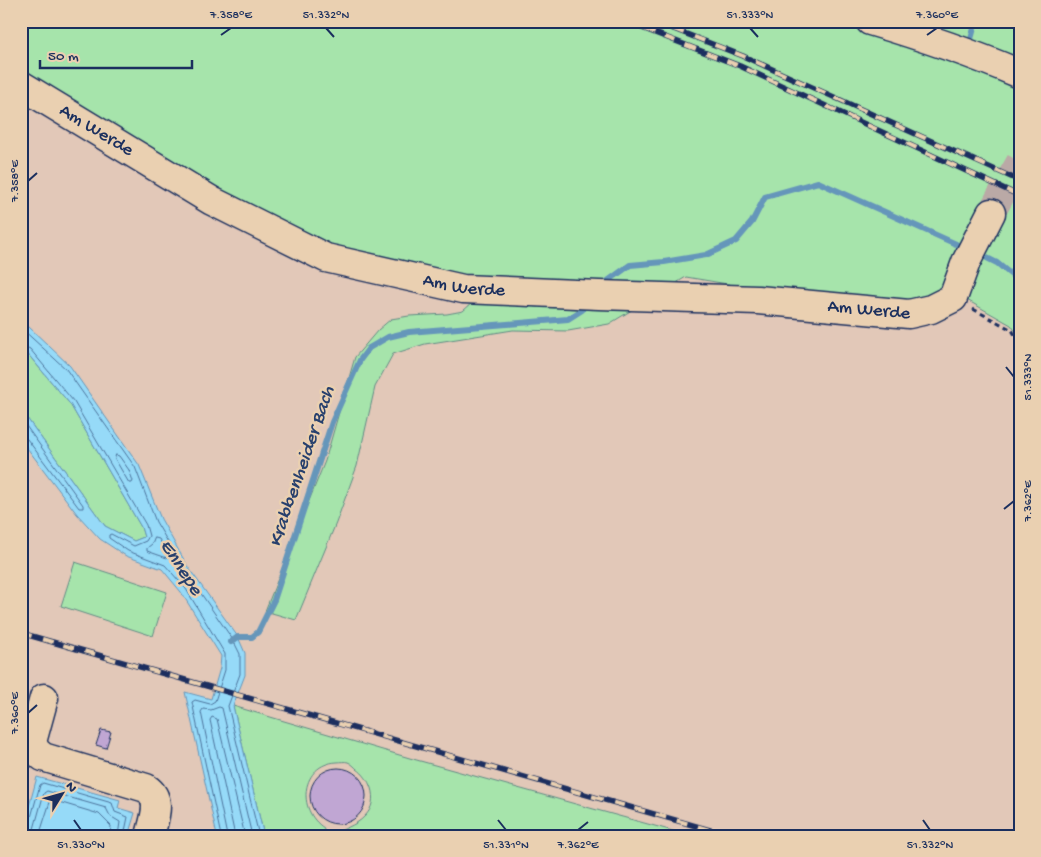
<svg xmlns="http://www.w3.org/2000/svg" width="1041" height="857" font-family="'Gochi Hand',sans-serif">
  <rect width="100%" height="100%" fill="#e2c8b8"/>
  <filter id="ink" filterUnits="userSpaceOnUse"><feTurbulence type="fractalNoise" baseFrequency=".02" numOctaves="2"/><feDisplacementMap in="SourceGraphic" scale="10" xChannelSelector="R" yChannelSelector="G"/><feConvolveMatrix kernelMatrix="1 2 1 2 8 2 1 2 1" color-interpolation-filters="sRGB"/></filter>
  <g filter="url(#ink)">
    <!-- green -->
    <g fill="#a6e4ab" stroke="#608a84">
      <polygon points="21,21 1020,21 1020,337 1011,325 958,295 942,301 852,305 686,277 609,324 568,331 513,330 425,344 393,354 375,387 357,466 336,523 296,620 265,611 325,461 355,357 378,330 391,319 409,316 447,314 463,311 482,294 326,255 21,80"/>
      <polygon points="21,349 26,352 70,404 141,527 144,537 134,541 105,526 21,410"/>
      <polygon points="75,562 167,592 153,636 61,606"/>
      <path d="M233 706 413 759 691 836H333C341 828 355 827 365 816 373 808 374 798 371 788 368 780 364 774 357 769 355 767 351 763 348 762 345 761 340 762 337 762 301 764 296 810 324 828L323 836H264Z"/>
    </g>
    <!-- water -->
    <g fill="#96daf8" stroke="#6596ba">
      <polygon points="21,323 29,327 70,366 139,465 161,519 188,567 238,637 245,653 245,675 233,706 264,836 217,836 185,692 211,699 220,668 221,656 181,592 162,569 126,556 100,539 77,514 21,440 21,410 105,526 134,541 144,537 141,527 70,404 26,352 21,349"/>
      <polygon points="37,777 120,800 118,808 135,813 128,836 21,836"/>
    </g>
    <g fill="none" stroke-linecap="round" stroke-linejoin="round">
      <!-- shore -->
      <g stroke="#4c739c" stroke-width="1">
        <polyline points="21,328 66,369 135,467 156,522 184,569 233,640 240,654 240,674 228,706 259,836"/>
        <polyline points="21,345 30,349 74,402 146,525 149,536 146,541 134,546 111,534 109,535 109,538 128,551 165,565 186,589 225,654 225,670 215,701 210,704 195,700 192,702 221,836"/>
        <polyline points="21,419 83,505 83,508 79,508 27,439 21,437"/>
        <polygon points="116,455 119,456 129,470 133,481 132,483 129,483 115,459"/>
        <polygon points="155,538 159,539 168,554 167,558 147,551 147,548 152,544"/>
        <polyline points="21,831 25,831 28,828 40,785 43,783 112,803 115,812 128,817 124,836"/>
        <polyline points="29,836 34,829 44,793 47,791 106,808 110,816 120,822 118,836"/>
        <polyline points="39,836 50,802 52,800 99,814 111,826 110,836"/>
        <polyline points="227,836 201,712 203,709 211,710 219,707 222,708 252,836"/>
        <polyline points="235,836 210,720 212,717 217,719 245,836"/>
      </g>
      <!-- stream -->
      <g stroke="#6596ba" stroke-width="6">
        <polyline points="971,39 976,21"/>
        <polyline points="987,258 997,263 1020,282"/>
        <polyline points="608,281 630,265 664,262 706,255 736,241 752,222 765,197 818,182 956,244"/>
        <polyline points="231,642 238,637 252,637 258,632 274,600 332,422 360,360 369,348 388,337 409,332 568,319 582,310"/>
      </g>
    </g>
    <!-- building -->
    <g fill="#c0a6d3" stroke="#1b2f5e">
      <polygon points="101,730 111,732 106,748 96,745"/>
      <circle cx="338" cy="796" r="28"/>
    </g>
    <g fill="none" stroke-linecap="round" stroke-linejoin="round">
      <!-- minor-tunnel -->
      <polyline stroke="#baa9a6" stroke-width="28" stroke-dasharray="28 14" stroke-linecap="butt" points="991,213 1020,162"/>
      <!-- minor casing -->
      <g stroke="#1b2f5e" stroke-width="31">
        <g id="minor">
          <path d="M870 21C921 36 971 53 1020 74"/>
          <path id="s1" d="M21 85 212 201 326 258 463 289 599 295 758 300 909 314 931 309 953 298 966 262 991 213"/>
          <path d="M44 698 32 742 36 751 43 757 146 788C163 799 154 819 150 836"/>
        </g>
      </g>
      <!-- path -->
      <polyline stroke="#1b2f5e" stroke-width="3" stroke-dasharray="5 4" stroke-linecap="butt" points="973,309 1012,330 1020,343"/>
      <!-- minor -->
      <use href="#minor" stroke="#ead0b1" stroke-width="28"/>
      <!-- rail casing -->
      <g stroke="#1b2f5e" stroke-width="5.5">
        <g id="rail">
          <polyline points="624,21 740,66 1020,196"/>
          <polyline points="653,21 743,56 1020,181"/>
          <polyline points="21,633 731,836"/>
        </g>
      </g>
      <!-- rail -->
      <use href="#rail" stroke="#ead0b1" stroke-width="4" stroke-dasharray="11" stroke-linecap="butt"/>
    </g>
  </g>
  <!-- ticks -->
  <path fill="none" stroke="#1b2f5e" stroke-width="2" d="M326 28 334 37M750 28 758 37M221 35 231 28M927 35 937 28M28 181 37 173M1006 367 1014 377M1004 509 1014 501M28 713 37 705M74 820 81 830M498 820 506 830M923 820 930 830M578 830 588 822"/>
  <g text-anchor="middle" dominant-baseline="central" stroke-width="5" stroke-linejoin="round" paint-order="stroke">
    <!-- street labels -->
    <g font-size="19" fill="#1b2f5e" stroke="#ead0b1">
      <text stroke="none"><textPath href="#s1" startOffset="88">Am Werde</textPath></text>
      <text stroke="none"><textPath href="#s1" startOffset="492">Am Werde</textPath></text>
      <text stroke="none"><textPath href="#s1" startOffset="898">Am Werde</textPath></text>
    </g>
    <!-- water labels -->
    <g font-size="20" font-style="italic" fill="#27406d" stroke="#ead0b1">
      <text transform="translate(303 467) rotate(-71)">Krabbenheider Bach</text>
      <text transform="translate(180 568) rotate(57)">Ennepe</text>
    </g>
  </g>
  <!-- margin -->
  <rect width="1041" height="857" fill="none" stroke="#ead0b1" stroke-width="55"/>
  <!-- north arrow -->
  <g transform="translate(62 794) rotate(53)" stroke="#ead0b1" stroke-width="4" paint-order="stroke">
  <path d="M0-4L9 19L0 12L-9 19Z" fill="#1b2f5e"/>
  <text y="-8" font-size="14" font-weight="bold" text-anchor="middle" fill="#1b2f5e">N</text>
  </g>
  <!-- scale -->
  <path d="M40 60v8h152v-8" fill="none" stroke="#1b2f5e" stroke-width="2.5"/>
  <text x="48" y="60" font-size="15" fill="#1b2f5e" stroke="#ead0b1" stroke-width="4" paint-order="stroke">50 m</text>
  <rect x="28" y="28" width="986" height="802" fill="none" stroke="#1b2f5e" stroke-width="2"/>
  <g font-size="12" text-anchor="middle" fill="#1b2f5e">
    <text x="231" y="18">7.358°E</text>
    <text x="326" y="18">51.332°N</text>
    <text x="750" y="18">51.333°N</text>
    <text x="937" y="18">7.360°E</text>
    <text transform="translate(14 181) rotate(-90)" y="4">7.358°E</text>
    <text transform="translate(1027 377) rotate(-90)" y="4">51.333°N</text>
    <text transform="translate(1027 501) rotate(-90)" y="4">7.362°E</text>
    <text transform="translate(14 713) rotate(-90)" y="4">7.360°E</text>
    <text x="81" y="848">51.330°N</text>
    <text x="506" y="848">51.331°N</text>
    <text x="578" y="848">7.362°E</text>
    <text x="930" y="848">51.332°N</text>
  </g>
</svg>
